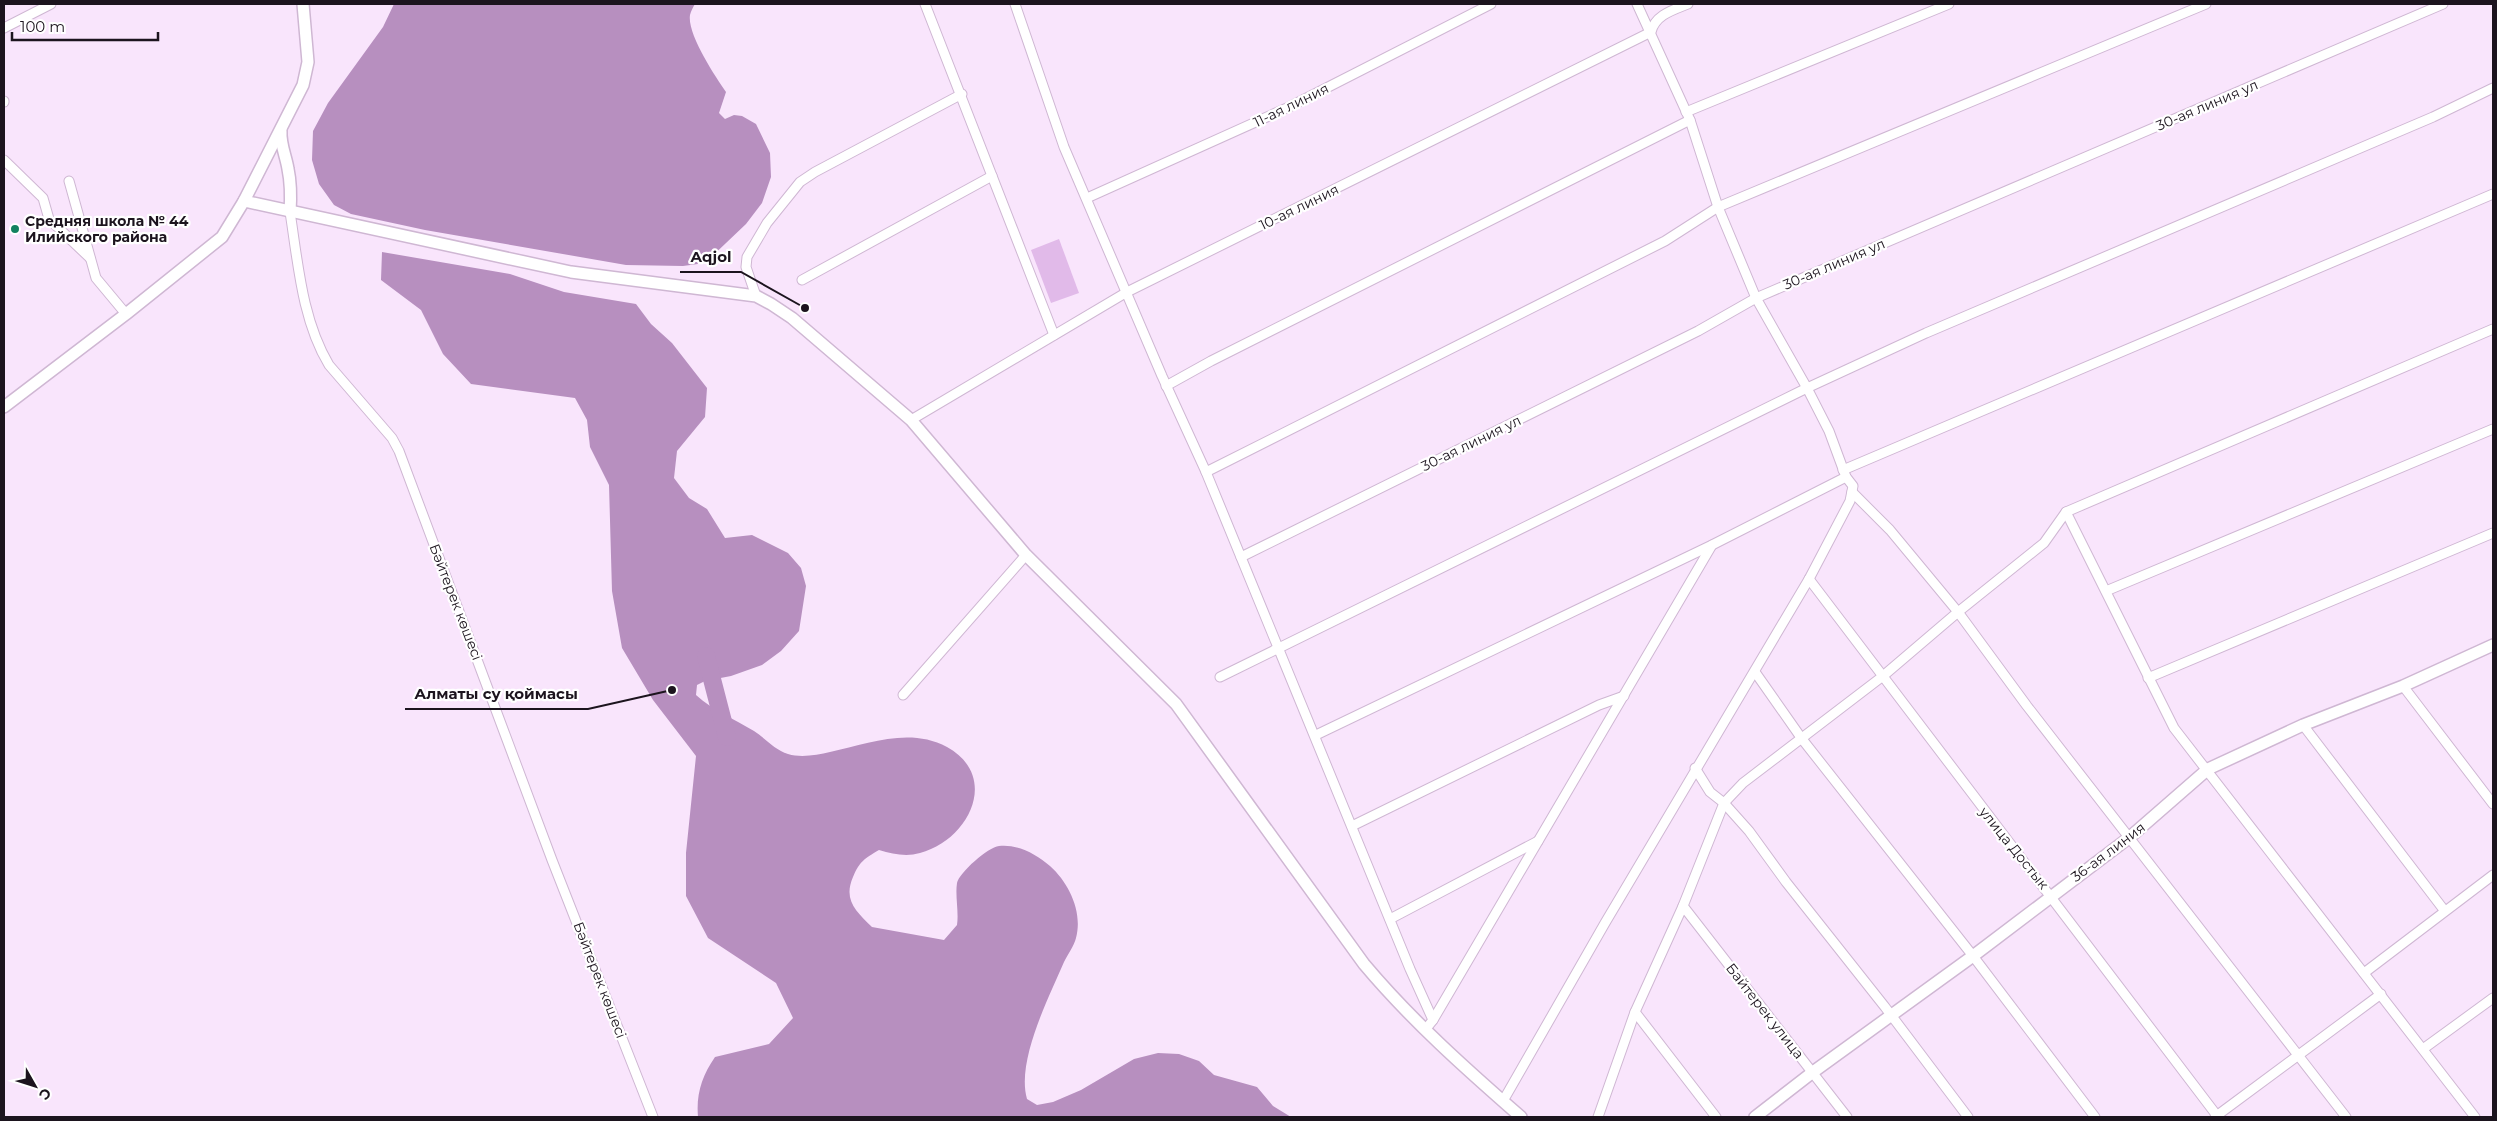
<svg xmlns="http://www.w3.org/2000/svg" width="2497" height="1121" font-family="Montserrat,sans-serif">
  <rect width="100%" height="100%" fill="#f9e5fc"/>
  <!-- green -->
  <polygon fill="#e1bae9" points="1059,239 1079,293 1051,303 1031,250"/>
  <!-- water -->
  <g fill="#b78fbf">
    <path d="M394 4H695C693 7 691 11 690 15 687 34 715 76 726 92L719 113 725 119 734 115 742 116 756 124 770 153 771 177 762 203 746 224 705 263 683 266 626 265 425 230 351 214 334 205 319 184 312 160 313 131 328 103 383 27Z"/>
    <path d="M382 252 510 274 564 292 636 304 651 324 672 343 707 388 705 417 677 451 674 478 689 498 707 509 725 538 752 535 788 553 801 568 806 586 799 631 781 651 762 665 731 676 705 681 697 685 696 695C714 711 734 719 754 731 765 738 775 750 788 754 801 758 817 755 830 752 868 744 909 727 947 747 1001 777 968 841 920 853 906 857 893 854 879 850 864 859 860 861 853 877 843 900 856 911 872 927L944 940 957 925C959 912 955 896 957 883 959 873 988 847 999 846 1018 844 1036 854 1050 866 1069 883 1083 912 1076 938 1074 946 1068 954 1064 962 1049 997 1016 1061 1027 1099L1037 1105 1053 1102 1081 1090 1134 1059 1158 1053 1179 1054 1199 1061 1214 1075 1257 1087 1273 1106 1291 1117H698C696 1094 702 1076 715 1057L769 1044 793 1018 776 983 708 938 686 896V853L696 756 653 700 622 648 612 591 609 485 590 447 587 420 575 398 471 384 443 354 421 310 381 280Z"/>
  </g>
  <g fill="none" stroke-linecap="round" stroke-linejoin="round">
    <!-- river -->
    <polyline stroke="#b78fbf" stroke-width="18" points="706,656 727,737"/>
    <!-- minor casing -->
    <g stroke="#cfb7d3" stroke-width="11">
      <g id="minor">
        <polyline points="925,4 1054,335"/>
        <polyline points="1015,4 1064,147 1162,376 1206,472 1410,969 1433,1020"/>
        <polyline points="4,28 51,4"/>
        <polyline points="4,101 4,102"/>
        <polyline points="1686,112 1949,4"/>
        <polyline points="4,160 43,198 49,219 90,258"/>
        <polyline points="69,181 96,278 126,314"/>
        <polyline points="1087,198 1289,107 1491,4"/>
        <path d="M290 212C298 263 302 320 329 365L392 438 399 451 552 860 653 1117"/>
        <polyline points="802,280 992,176"/>
        <polyline points="756,296 746,267 747,257 767,223 800,182 815,172 962,94"/>
        <polyline points="1166,386 1211,361 1690,120"/>
        <path d="M911 420 1127 292 1651 32C1655 15 1673 10 1688 4"/>
        <polyline points="1843,470 2493,194"/>
        <polyline points="1206,472 1665,241 1718,207 2206,4"/>
        <polyline points="1852,492 1890,530 1958,612 2027,706 2346,1117"/>
        <polyline points="1241,557 1698,331 1756,298 2443,4"/>
        <polyline points="1809,579 2218,1117"/>
        <polyline points="2106,591 2493,429"/>
        <polyline points="1755,672 1802,739 1973,956 2095,1117"/>
        <polyline points="1220,677 1807,388 1926,333 2433,117 2493,88"/>
        <polyline points="2148,678 2493,533"/>
        <polyline points="2403,686 2493,804"/>
        <polyline points="903,695 1026,555"/>
        <polyline points="2303,725 2444,910"/>
        <polyline points="1316,735 1712,545 1846,477"/>
        <polyline points="1695,768 1710,792 1724,803 1749,831 1786,882 1885,1007 1968,1117"/>
        <polyline points="1352,826 1599,705 1624,696"/>
        <polyline points="1683,906 1847,1117"/>
        <polyline points="1390,919 1538,841"/>
        <polyline points="2364,973 2493,875"/>
        <polyline points="1635,1012 1716,1117"/>
        <polyline points="1425,1030 1433,1020 1712,545"/>
        <polyline points="2423,1049 2493,998"/>
        <polyline points="1503,1101 1605,923 1809,579 1850,501 1853,486 1846,477 1829,431 1807,388 1756,298 1718,207 1690,120 1637,4"/>
        <polyline points="1598,1117 1635,1012 1683,906 1724,803 1743,783 1883,676 1958,612 2044,543 2066,512"/>
        <polyline points="2215,1117 2381,994"/>
        <polyline points="2475,1117 2174,728 2066,512 2493,329"/>
      </g>
    </g>
    <!-- tertiary casing -->
    <g stroke="#cfb7d3" stroke-width="14">
      <g id="tertiary">
        <path d="M281 131C280 144 286 156 288 169 291 183 291 197 290 212"/>
        <path d="M244 201 571 272 756 296 771 304 792 318 911 420 1026 555 1176 704 1364 964C1411 1020 1466 1069 1521 1117"/>
        <polyline points="4,407 126,314 222,237 244,201 303,85 308,62 303,4"/>
        <polyline points="1755,1117 1813,1072 1973,956 2130,837 2208,769 2303,725 2403,686 2493,645"/>
      </g>
    </g>
    <!-- minor -->
    <use href="#minor" stroke="#fff" stroke-width="9"/>
    <!-- tertiary -->
    <use href="#tertiary" stroke="#fff" stroke-width="11"/>
  </g>
  <!-- markers -->
  <circle fill="#138260" stroke="#fff" stroke-width="2" cx="15" cy="229" r="5"/>
  <g text-anchor="middle" dominant-baseline="central" stroke-width="4.5" stroke-linejoin="round" paint-order="stroke">
    <!-- street labels -->
    <g font-size="14" fill="#1c141e" stroke="#fff">
      <text transform="translate(1291 105) rotate(-26)">11-ая линия</text>
      <text transform="translate(2207 105) rotate(-23)">30-ая линия ул</text>
      <text transform="translate(1299 207) rotate(-26)">10-ая линия</text>
      <text transform="translate(1834 264) rotate(-23)">30-ая линия ул</text>
      <text transform="translate(1471 443) rotate(-26)">30-ая линия ул</text>
      <text transform="translate(456 602) rotate(69)">Бәйтерек көшесі</text>
      <text transform="translate(2014 848) rotate(51)">улица Достык</text>
      <text transform="translate(2108 852) rotate(-37)">36-ая линия</text>
      <text transform="translate(600 980) rotate(69)">Бәйтерек көшесі</text>
      <text transform="translate(1765 1011) rotate(52)">Байтерек улица</text>
    </g>
    <!-- poi labels -->
    <g font-size="14" font-weight="bold" fill="#1c141e" stroke="#fff" text-anchor="start">
      <text x="25" y="221">Средняя школа № 44<tspan x="25" dy="16">Илийского района</tspan></text>
    </g>
  </g>
  <!-- callouts -->
  <path fill="none" stroke="#1c141e" stroke-width="2" d="M805 308L741 272H680M672 690L588 709H405"/>
  <g fill="#1c141e" stroke="#fff" stroke-width="2">
    <circle cx="805" cy="308" r="5"/>
    <circle cx="672" cy="690" r="5"/>
  </g>
  <g font-size="15" text-anchor="middle" font-weight="bold" fill="#1c141e" stroke="#fff" stroke-width="4.5" stroke-linejoin="round" paint-order="stroke">
    <text x="711" y="262">Aqjol</text>
    <text x="496" y="699">Алматы су қоймасы</text>
  </g>
  <!-- border -->
  <rect width="2497" height="1121" fill="none" stroke="#1c141e" stroke-width="10"/>
  <!-- north arrow -->
  <g transform="translate(35 1086) rotate(129)" stroke="#ffffff" stroke-width="4" paint-order="stroke">
  <path d="M0-4L9 19L0 12L-9 19Z" fill="#1c141e"/>
  <text y="-8" font-size="14" font-weight="bold" text-anchor="middle" fill="#1c141e">С</text>
  </g>
  <!-- scale -->
  <path d="M12 32v8h146v-8" fill="none" stroke="#1c141e" stroke-width="2.5"/>
  <text x="20" y="32" font-size="15" fill="#1c141e" stroke="#ffffff" stroke-width="4" paint-order="stroke">100 m</text>
</svg>
